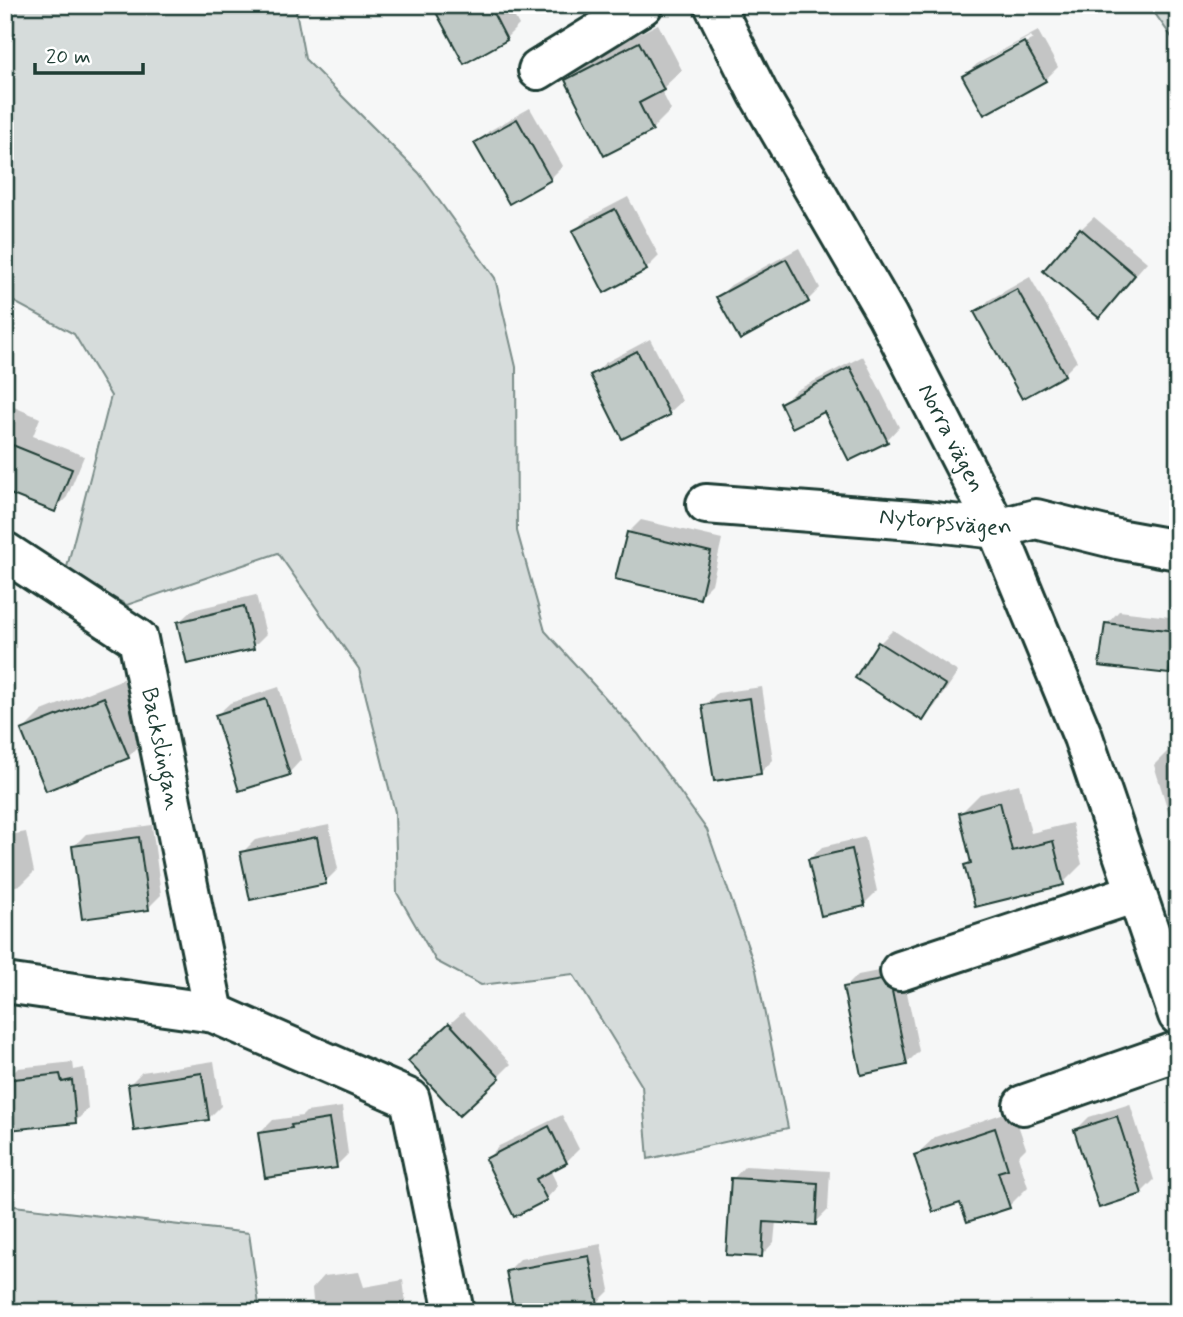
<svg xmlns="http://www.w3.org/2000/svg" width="1183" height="1317" font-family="Mynerve,sans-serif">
  <rect width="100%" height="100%" fill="#f6f7f7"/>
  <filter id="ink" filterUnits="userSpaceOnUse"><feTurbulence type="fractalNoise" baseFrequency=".0143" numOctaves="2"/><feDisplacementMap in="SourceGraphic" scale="14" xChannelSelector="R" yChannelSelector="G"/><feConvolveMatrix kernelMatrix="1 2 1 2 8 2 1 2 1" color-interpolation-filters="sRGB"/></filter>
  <g filter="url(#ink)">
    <!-- green -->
    <g fill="#d6dcdb" stroke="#7a8c88" stroke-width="2">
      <polygon points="5,5 295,5 305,59 419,173 495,278 516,367 517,531 545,631 638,734 707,830 756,970 788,1128 648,1159 642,1086 573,974 481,985 436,961 397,893 395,812 359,669 278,553 127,605 66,571 111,396 74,334 5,297"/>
      <polygon points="1149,5 1178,5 1178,46"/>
      <polygon points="5,1205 249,1233 260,1312 5,1312"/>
    </g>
    <!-- shadow -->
    <g fill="#0003" fill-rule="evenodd">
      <polygon points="434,5 508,5 519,25 506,38 464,61"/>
      <polygon points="658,24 682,70 661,90 671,110 652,129 605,154 567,80 586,61"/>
      <path d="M1038 31 1058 67 1045 80 964 76 977 64ZM1031 36 1033 39 977 70V66Z"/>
      <polygon points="530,108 563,166 550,179 477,143 489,131"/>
      <polygon points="628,197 659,256 646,269 605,291 574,232 586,219"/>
      <polygon points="1094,217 1147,262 1099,316 1081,229"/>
      <polygon points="799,248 820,288 808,300 718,297 731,285"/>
      <polygon points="1030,277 1077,361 1064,374 976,313 989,300"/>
      <polygon points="650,339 682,401 669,413 592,375 605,363"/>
      <polygon points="863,356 899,427 887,440 824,409 782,404 795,391"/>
      <polygon points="9,405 40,418 33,436 84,456 67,497 54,510 5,490 5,409"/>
      <polygon points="641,520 722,539 712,584 699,597 628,533"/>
      <polygon points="256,595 266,634 253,647 179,622 192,610"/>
      <polygon points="1119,611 1178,618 1178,663 1169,672 1107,624"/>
      <polygon points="893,630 958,672 935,706 922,719 857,677 880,643"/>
      <polygon points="123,679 147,738 128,757 23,730 42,711"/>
      <polygon points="279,687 301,760 289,773 217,715 230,703"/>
      <polygon points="762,687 773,760 760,773 704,706 717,693"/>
      <polygon points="1178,749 1178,829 1174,830 1154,765 1167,752"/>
      <polygon points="1019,784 1031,833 1072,823 1082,864 1063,883 966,865 972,859 961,813 980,794"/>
      <polygon points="152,825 161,895 148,908 73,847 86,834"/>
      <polygon points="329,825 338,869 325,882 242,853 255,840"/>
      <polygon points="26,832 34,872 21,885 5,888 5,836"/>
      <polygon points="865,837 877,891 864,904 810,859 822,847"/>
      <polygon points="894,968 904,978 919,1051 906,1064 845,988 858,975"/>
      <polygon points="463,1012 511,1064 498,1077 423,1048"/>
      <polygon points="214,1061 221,1106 208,1119 130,1084 142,1072"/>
      <polygon points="73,1062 74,1070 84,1068 88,1109 75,1122 5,1081 18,1068"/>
      <polygon points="1130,1104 1154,1180 1141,1193 1076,1130 1089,1117"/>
      <polygon points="342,1107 348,1154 336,1166 260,1133 273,1120 302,1116 306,1112"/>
      <polygon points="1013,1110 1026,1148 1018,1156 1028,1187 1009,1206 968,1220 961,1200 916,1155 935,1137"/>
      <polygon points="562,1115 579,1149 566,1162 550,1170 558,1186 546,1199 487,1159 499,1146"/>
      <polygon points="745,1166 830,1171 828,1210 815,1223 776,1221 774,1242 762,1255 733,1179"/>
      <polygon points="601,1244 610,1290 597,1303 508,1271 520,1259"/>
      <polygon points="359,1272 364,1287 403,1280 407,1312 314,1312 312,1289 324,1276"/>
    </g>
    <!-- building -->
    <g fill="#c0c9c6" stroke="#1f3d34" stroke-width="2">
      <polygon points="432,5 489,5 507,40 464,64"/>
      <polygon points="639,42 664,90 639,103 653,131 604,156 565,80"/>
      <polygon points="1024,42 1046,81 984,115 962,76"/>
      <polygon points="517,119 551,180 509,204 474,143"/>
      <polygon points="615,209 647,270 604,293 572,231"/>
      <polygon points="1080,228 1135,275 1099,318 1043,271"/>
      <polygon points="786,259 809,302 740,340 716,297"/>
      <polygon points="1017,289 1065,375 1022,399 974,312"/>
      <polygon points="637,351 670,415 622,439 590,375"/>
      <polygon points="850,367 888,442 849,461 824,412 792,428 780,403"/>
      <polygon points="5,442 72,469 55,512 5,492"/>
      <polygon points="627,532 711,552 700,599 615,579"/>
      <polygon points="244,606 254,649 187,664 177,622"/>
      <polygon points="1105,623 1176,631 1169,674 1099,666"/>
      <polygon points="878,642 946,685 923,721 855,678"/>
      <polygon points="104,697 129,758 46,791 21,730"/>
      <polygon points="750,698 761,774 714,781 702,705"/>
      <polygon points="266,699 290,775 239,791 215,715"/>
      <polygon points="1000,802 1012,851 1053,841 1064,885 975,907 964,865 971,863 959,813"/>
      <polygon points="139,837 149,910 82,919 72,846"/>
      <polygon points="317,837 326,884 250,900 240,852"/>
      <polygon points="852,849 865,906 821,916 808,859"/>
      <polygon points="881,980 885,987 892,991 907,1065 861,1075 843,987"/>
      <polygon points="449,1023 500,1078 459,1116 408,1061"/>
      <polygon points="202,1073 209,1120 134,1131 128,1084"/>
      <polygon points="60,1074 62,1082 72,1080 76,1123 9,1130 5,1080"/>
      <polygon points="1117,1116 1142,1194 1099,1208 1074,1130"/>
      <polygon points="329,1119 337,1168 265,1178 258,1133 292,1128 291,1125"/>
      <polygon points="549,1126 567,1163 536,1179 547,1200 514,1217 485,1159"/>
      <polygon points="995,1128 1008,1169 998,1172 1010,1208 967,1222 960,1203 933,1212 914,1155"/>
      <polygon points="731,1178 818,1183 816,1225 764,1222 762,1257 726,1255"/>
      <polygon points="589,1256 598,1305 560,1312 514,1312 506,1271"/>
    </g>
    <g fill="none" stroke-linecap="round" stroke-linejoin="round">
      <!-- minor casing -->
      <g stroke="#1f3d34" stroke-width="44">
        <g id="minor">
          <path id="s1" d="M714 5 758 93 887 315 997 529 1083 737 1178 1015"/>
          <polyline points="538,70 643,5"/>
          <path id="s2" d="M706 504 926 521 997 529 1036 519 1117 539 1178 550"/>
          <path id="s3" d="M5 552 138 639 214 1013"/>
          <polyline points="900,971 1136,893"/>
          <polyline points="5,983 214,1013 410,1099 454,1312"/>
          <polyline points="1023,1105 1178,1051"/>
        </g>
      </g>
      <!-- minor -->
      <use href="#minor" stroke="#fff" stroke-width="38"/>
    </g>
  </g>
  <g text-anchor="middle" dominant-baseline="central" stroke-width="5" stroke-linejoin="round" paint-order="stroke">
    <!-- street labels -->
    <g font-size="23" fill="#1f3d34" stroke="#fff">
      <text stroke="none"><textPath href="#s1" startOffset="494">Norra vägen</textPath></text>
      <text stroke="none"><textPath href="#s2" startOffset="240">Nytorpsvägen</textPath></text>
      <text stroke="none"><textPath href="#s3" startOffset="271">Backslingan</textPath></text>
    </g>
  </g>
  <!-- margin -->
  <rect width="1183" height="1317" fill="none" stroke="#fff" stroke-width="28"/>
  <rect x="14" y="14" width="1155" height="1289" fill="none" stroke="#1f3d34" stroke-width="2.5" filter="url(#ink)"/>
  <!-- scale -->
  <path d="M35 63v10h108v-10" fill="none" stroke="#1f3d34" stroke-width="3.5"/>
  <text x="46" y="63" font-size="21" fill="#1f3d34" stroke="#ffffff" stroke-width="5" paint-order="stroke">20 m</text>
</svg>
